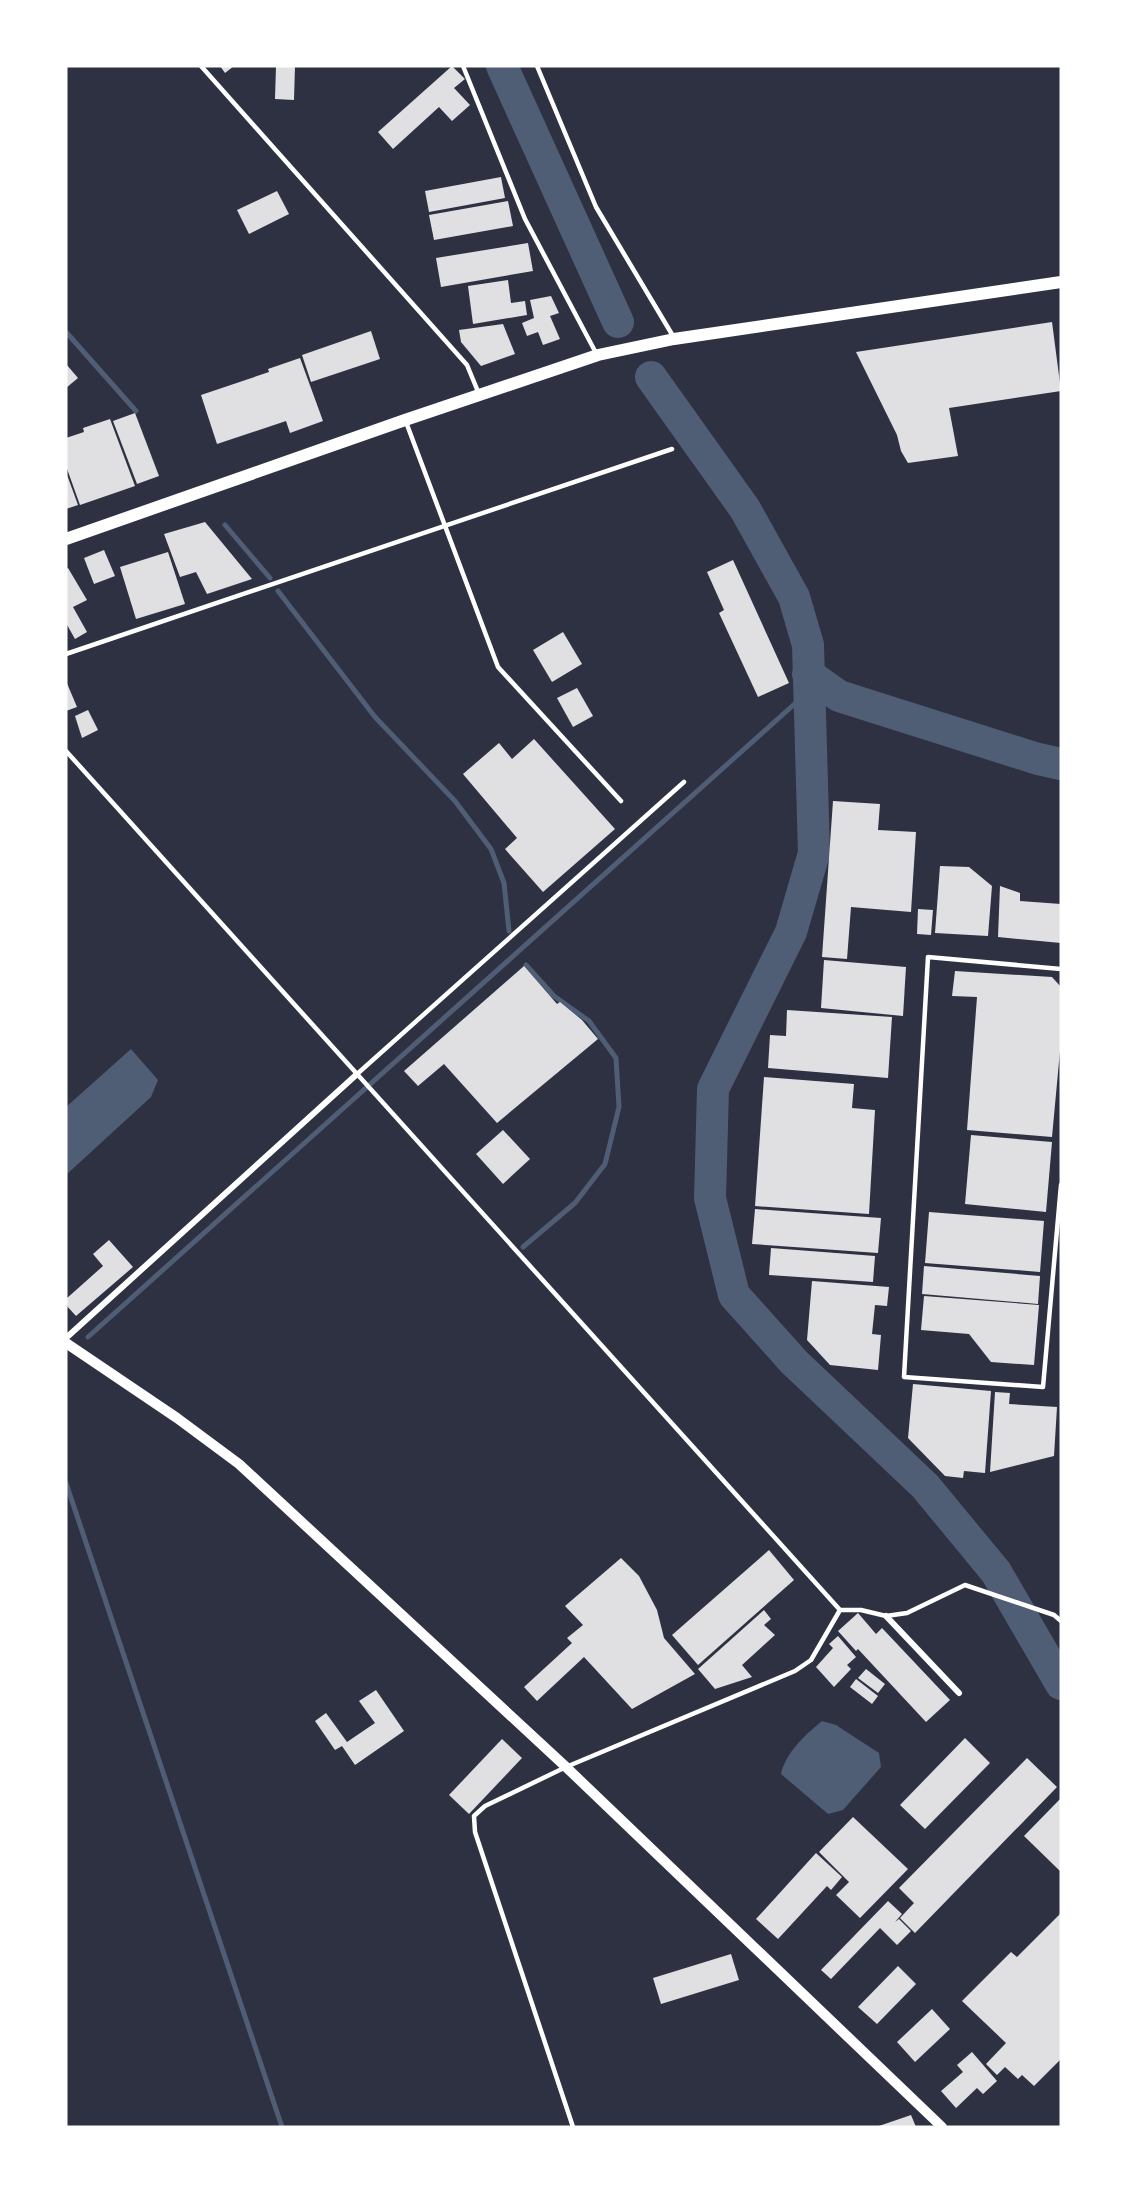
<svg xmlns="http://www.w3.org/2000/svg" width="1127" height="2193" font-family="'PT Sans',sans-serif">
  <rect width="100%" height="100%" fill="#2d3142"/>
  <!-- water -->
  <g fill="#4f5d75">
    <polygon points="131,1049 158,1080 151,1097 66,1175 66,1107"/>
    <path d="M822 1721 836 1725 879 1753 881 1767 843 1810 828 1814 781 1774C785 1753 806 1734 822 1721Z"/>
  </g>
  <g fill="none" stroke-linecap="round" stroke-linejoin="round">
    <!-- stream -->
    <g stroke="#4f5d75" stroke-width="5">
      <polyline points="66,332 136,411"/>
      <polyline points="225,525 270,578"/>
      <polyline points="278,591 375,717 455,801 491,849 504,883 509,931"/>
      <polyline points="523,1247 575,1203 605,1164 619,1107 616,1058 589,1021 554,996 526,965"/>
      <polyline points="88,1337 809,691"/>
      <polyline points="66,1483 282,2127"/>
    </g>
    <!-- river -->
    <g stroke="#4f5d75" stroke-width="32">
      <polyline points="502,66 618,322"/>
      <polyline points="651,377 745,509 794,597 808,645 814,853 791,932 713,1089 710,1198 734,1295 794,1362 925,1486 996,1572 1061,1684"/>
      <polyline points="808,674 839,696 1038,759 1061,764"/>
    </g>
  </g>
  <!-- building -->
  <g fill="#e0e0e3">
    <polygon points="220,66 234,66 225,73"/>
    <polygon points="276,66 295,66 294,100 275,99"/>
    <polygon points="452,66 465,79 454,88 470,105 452,121 439,107 393,149 378,132"/>
    <polygon points="501,177 505,198 429,212 425,191"/>
    <polygon points="277,191 289,214 249,234 237,210"/>
    <polygon points="508,201 513,226 434,240 429,215"/>
    <polygon points="528,243 533,271 441,287 436,258"/>
    <polygon points="508,280 511,303 525,301 527,315 473,324 468,286"/>
    <polygon points="551,296 559,313 550,316 560,339 543,345 538,332 527,336 522,323 534,318 530,300"/>
    <polygon points="1052,322 1061,391 949,408 958,456 908,463 901,451 897,435 856,352"/>
    <polygon points="503,324 515,354 481,366 461,342 459,330"/>
    <polygon points="371,331 380,359 311,382 302,355"/>
    <polygon points="300,358 323,421 290,433 286,421 217,444 201,395 269,372 268,369"/>
    <polygon points="66,364 78,378 66,388"/>
    <polygon points="135,413 159,476 137,484 113,421"/>
    <polygon points="110,419 135,486 80,505 66,466 66,438 84,432 83,428"/>
    <polygon points="66,472 78,505 66,509"/>
    <polygon points="205,522 252,579 207,594 196,572 180,577 164,534"/>
    <polygon points="104,550 115,576 94,584 84,558"/>
    <polygon points="168,552 185,604 136,619 120,567"/>
    <polygon points="733,560 789,683 758,697 719,613 724,610 707,572"/>
    <polygon points="68,568 87,600 73,607 87,632 75,639 66,623 66,569"/>
    <polygon points="563,632 582,664 552,682 533,650"/>
    <polygon points="66,681 77,707 66,711"/>
    <polygon points="577,688 593,716 573,727 557,698"/>
    <polygon points="88,710 98,730 82,738 75,716"/>
    <polygon points="534,739 615,829 543,892 505,849 517,838 463,774 499,743 512,759"/>
    <polygon points="833,801 880,804 878,830 916,832 911,912 851,907 847,959 822,957"/>
    <polygon points="940,866 969,867 992,886 988,936 935,933"/>
    <polygon points="1000,886 1020,893 1020,901 1061,904 1061,943 998,937"/>
    <polygon points="918,909 933,910 931,935 917,934"/>
    <polygon points="824,960 906,967 903,1016 821,1008"/>
    <polygon points="524,966 557,1004 560,1002 582,1020 598,1039 497,1123 444,1064 418,1086 404,1071"/>
    <polygon points="955,971 1052,977 1061,987 1061,1040 1052,1137 967,1130 977,997 952,996"/>
    <polygon points="787,1010 892,1017 888,1078 768,1068 770,1035 786,1036"/>
    <polygon points="764,1077 854,1084 852,1108 875,1110 869,1214 755,1206"/>
    <polygon points="503,1130 530,1159 503,1184 476,1154"/>
    <polygon points="971,1135 1052,1142 1046,1212 965,1204"/>
    <polygon points="755,1209 881,1218 878,1253 752,1244"/>
    <polygon points="929,1212 1044,1221 1040,1272 925,1263"/>
    <polygon points="109,1240 133,1267 76,1316 66,1305 66,1299 103,1266 93,1254"/>
    <polygon points="771,1248 875,1256 873,1282 769,1275"/>
    <polygon points="924,1266 1040,1276 1038,1304 922,1294"/>
    <polygon points="812,1281 889,1287 887,1306 875,1305 872,1334 881,1335 878,1370 830,1365 807,1340"/>
    <polygon points="924,1296 1039,1305 1034,1365 991,1362 969,1334 921,1330"/>
    <polygon points="913,1384 991,1391 985,1473 964,1471 963,1478 945,1476 908,1438"/>
    <polygon points="995,1392 1010,1393 1009,1404 1057,1407 1054,1456 990,1472"/>
    <polygon points="769,1550 794,1580 698,1665 672,1635"/>
    <polygon points="621,1558 639,1576 657,1610 664,1638 695,1674 632,1709 584,1657 537,1701 524,1687 572,1643 567,1638 583,1625 565,1606"/>
    <polygon points="764,1610 771,1619 764,1625 775,1635 742,1665 752,1677 715,1689 698,1669"/>
    <polygon points="858,1613 876,1634 882,1628 950,1700 926,1722 858,1649 856,1651 838,1631"/>
    <polygon points="838,1636 856,1657 847,1665 851,1669 834,1687 816,1667 833,1648 829,1644"/>
    <polygon points="866,1669 885,1684 878,1693 858,1678"/>
    <polygon points="856,1679 878,1696 872,1704 850,1687"/>
    <polygon points="376,1690 404,1731 355,1765 342,1746 335,1750 315,1721 326,1713 347,1742 375,1723 359,1701"/>
    <polygon points="965,1738 990,1763 925,1829 900,1805"/>
    <polygon points="502,1739 522,1758 469,1814 449,1795"/>
    <polygon points="1027,1758 1057,1787 915,1933 900,1918 914,1903 899,1888"/>
    <polygon points="1061,1798 1061,1872 1024,1836"/>
    <polygon points="853,1817 908,1869 860,1918 836,1895 849,1882 819,1852"/>
    <polygon points="816,1853 842,1877 831,1890 827,1886 778,1939 756,1919"/>
    <polygon points="888,1901 902,1914 895,1922 899,1919 911,1931 897,1945 880,1928 831,1979 821,1970"/>
    <polygon points="1061,1913 1061,2059 1034,2086 1022,2075 1018,2079 1005,2067 997,2075 986,2064 1006,2043 962,2001 1011,1952 1017,1957"/>
    <polygon points="731,1954 739,1980 661,2004 653,1978"/>
    <polygon points="898,1966 916,1984 877,2024 858,2007"/>
    <polygon points="932,2009 950,2029 915,2062 897,2042"/>
    <polygon points="972,2052 997,2081 983,2094 977,2088 956,2108 941,2091 963,2072 957,2065"/>
    <polygon points="911,2115 916,2127 876,2127"/>
  </g>
  <g fill="none" stroke-linecap="round" stroke-linejoin="round">
    <!-- service -->
    <g stroke="#fff" stroke-width="4.5">
      <polyline points="201,66 467,365 479,394"/>
      <polyline points="463,66 525,219 596,353"/>
      <polyline points="537,66 596,207 673,336"/>
      <polyline points="406,422 498,667 621,801"/>
      <polyline points="66,654 672,449"/>
      <polyline points="66,751 840,1610"/>
      <polyline points="1061,969 928,957 904,1377 1043,1387 1061,1185"/>
      <polyline points="356,1075 684,782"/>
      <polyline points="573,2127 475,1832 474,1816 485,1806 566,1767 795,1671 811,1660 840,1610 861,1610 886,1616 907,1613 965,1585 1054,1615 1061,1621"/>
    </g>
    <!-- minor -->
    <g stroke="#fff" stroke-width="6">
      <polyline points="66,1338 356,1075"/>
      <polyline points="886,1616 959,1693"/>
    </g>
    <!-- tertiary -->
    <polyline stroke="#fff" stroke-width="10" points="66,1343 177,1418 239,1464 566,1767 942,2127"/>
    <!-- secondary -->
    <polyline stroke="#fff" stroke-width="12" points="66,539 405,420 598,355 674,339 1061,282"/>
  </g>
  <!-- border -->
  <rect width="1127" height="2193" fill="none" stroke="#ffffff" stroke-width="135"/>
</svg>
